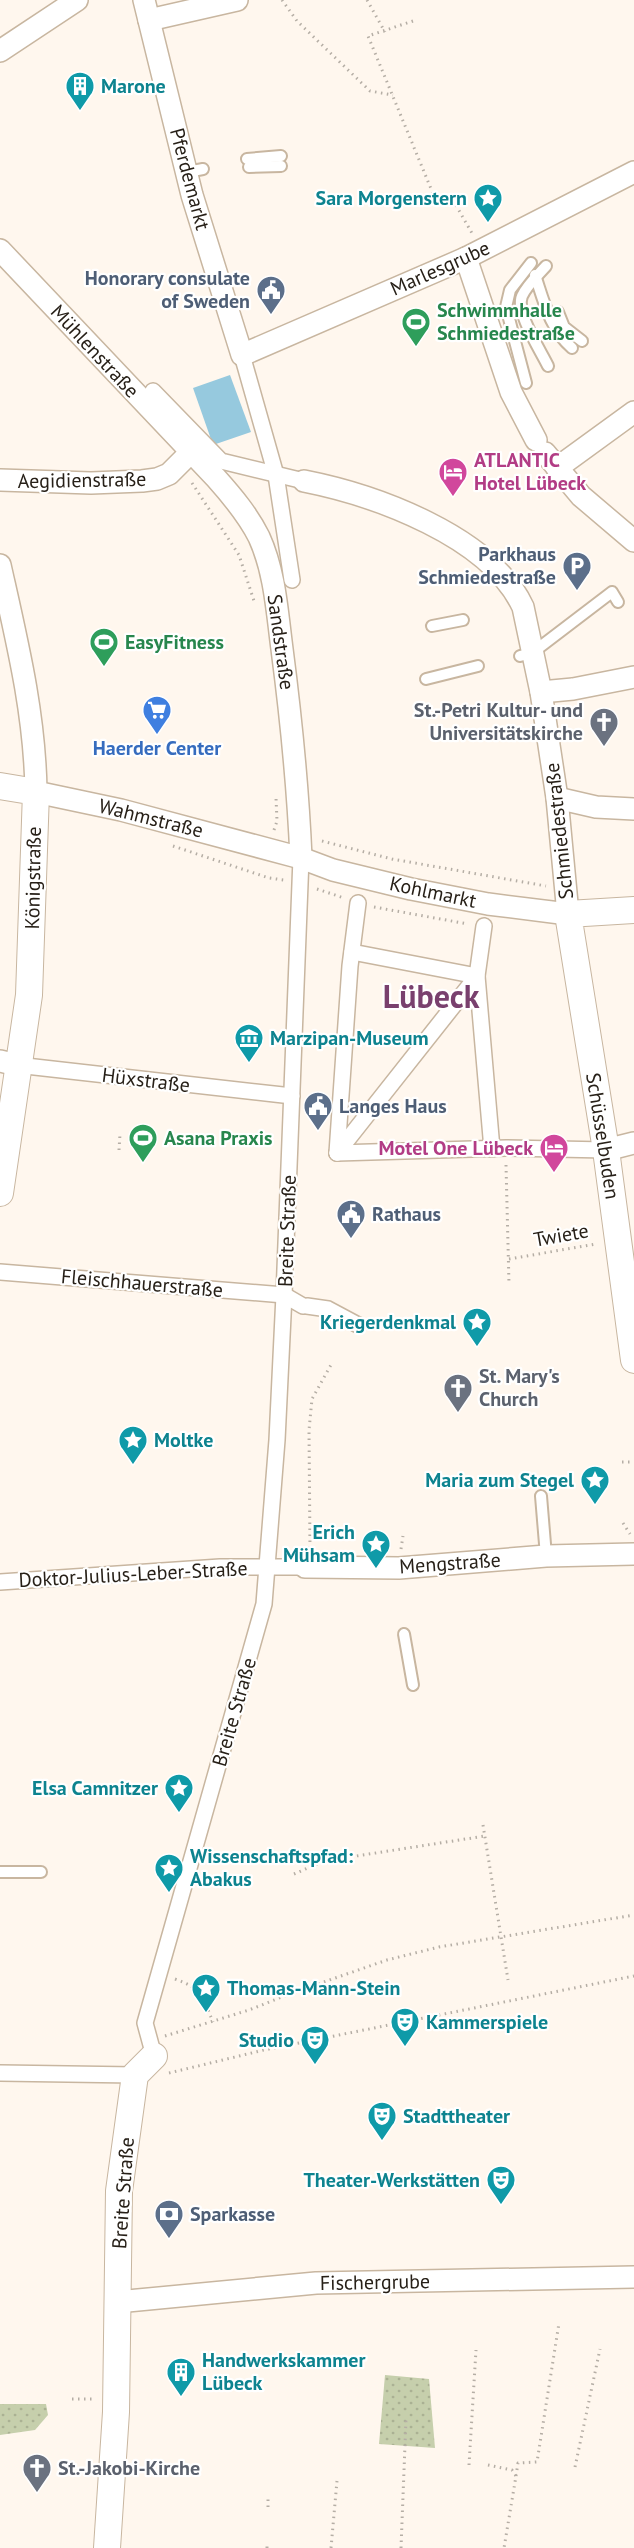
<svg xmlns="http://www.w3.org/2000/svg" width="634" height="2548" font-family="'PT Sans',sans-serif">
  <defs>
    <pattern id="park-dots" width="8" height="8" patternUnits="userSpaceOnUse" patternTransform="scale(1.5)"><rect width="8" height="8" fill="#c6cfac"/><path d="M2 2h.1M6 6h.1" fill="none" stroke="#aab193" stroke-width="1.8" stroke-linecap="round"/></pattern>
  </defs>
  <rect width="100%" height="100%" fill="#fff7ee"/>
  <!-- park -->
  <g fill="url(#park-dots)">
    <polygon points="385,2375 429,2379 435,2448 379,2444"/>
    <polygon points="0,2404 46,2404 48,2415 35,2430 0,2435"/>
  </g>
  <!-- water -->
  <polygon fill="#96c9de" points="230,375 251,432 213,445 193,388"/>
  <g fill="none" stroke-linecap="round" stroke-linejoin="round">
    <!-- service casing -->
    <g stroke="#c8b6a0" stroke-width="14">
      <g id="service">
        <polyline points="247,159 281,156"/>
        <polyline points="249,167 281,166"/>
        <polyline points="187,172 203,169"/>
        <path d="M546 266C538 275 527 285 522 296 515 312 541 351 548 366"/>
        <path d="M535 275C544 302 550 329 572 348"/>
        <polyline points="558,312 564,327 582,341"/>
        <polyline points="526,383 506,307 510,290 531,263"/>
        <polyline points="432,626 463,620"/>
        <polyline points="520,656 532,653 612,592 618,602"/>
        <polyline points="426,679 478,666"/>
        <polyline points="541,1496 546,1556"/>
        <polyline points="404,1634 413,1685"/>
        <polyline points="0,1872 41,1872"/>
      </g>
    </g>
    <!-- pedestrian casing -->
    <g stroke="#c8b6a0" stroke-width="18">
      <g id="pedestrian">
        <polyline points="242,355 276,475 292,580"/>
        <polyline points="153,391 221,461 304,481"/>
        <polyline points="484,926 477,976 492,1149"/>
        <polyline points="17,1065 292,1096"/>
        <polyline points="337,1153 477,976 352,952"/>
        <polyline points="337,1153 506,1148 606,1150"/>
        <polyline points="337,1153 350,966 358,903"/>
        <polyline points="0,1272 284,1295 303,1306"/>
        <polyline points="307,1306 328,1309 358,1325"/>
        <polyline points="0,1582 220,1567 305,1567"/>
        <polyline points="154,2056 145,2023 264,1604 277,1440 284,1295 301,858"/>
        <polyline points="0,2073 135,2075"/>
      </g>
    </g>
    <!-- minor casing -->
    <g stroke="#c8b6a0" stroke-width="24">
      <g id="minor">
        <polyline points="144,0 192,195 242,355 466,258 634,172"/>
        <polyline points="149,20 237,0"/>
        <polyline points="0,51 77,0"/>
        <path d="M0 250 216 478C233 497 248 515 259 537 275 572 277 611 282 649 291 718 298 788 301 858"/>
        <polyline points="466,258 511,392 536,440"/>
        <polyline points="545,453 581,496 634,541"/>
        <polyline points="557,468 634,412"/>
        <polyline points="0,480 91,483 142,481 157,479 169,474 191,452"/>
        <path d="M0 565C17 641 35 714 36 792L121 810 301 858 333 870 411 889 488 904 568 914 557 798 541 692 523 607C490 536 375 495 304 481"/>
        <polyline points="541,692 573,689 634,677"/>
        <polyline points="557,798 596,807 634,809"/>
        <polyline points="0,1061 17,1065"/>
        <polyline points="606,1150 634,1143"/>
        <polyline points="305,1567 399,1568 546,1556 634,1554"/>
        <polyline points="117,2302 316,2283 634,2277"/>
      </g>
    </g>
    <!-- tertiary casing -->
    <g stroke="#c8b6a0" stroke-width="28">
      <g id="tertiary">
        <polyline points="0,786 36,792 29,995 0,1193"/>
        <polyline points="634,910 568,914 606,1150 634,1360"/>
        <polyline points="107,2548 116,2412 119,2191 135,2075 154,2056"/>
      </g>
    </g>
    <!-- path -->
    <g stroke="#b5aea5" stroke-width="3" stroke-dasharray="1.5 4.5" stroke-linecap="butt">
      <polyline points="282,0 297,21 370,91 393,95"/>
      <polyline points="367,0 385,32"/>
      <polyline points="413,21 368,36 434,196 453,200 473,235"/>
      <polyline points="192,483 239,555 255,604"/>
      <polyline points="274,830 277,821 276,798"/>
      <polyline points="322,841 392,859 546,886"/>
      <polyline points="173,846 269,878 284,880"/>
      <polyline points="317,889 344,898"/>
      <polyline points="374,907 468,924"/>
      <polyline points="119,1150 120,1134"/>
      <polyline points="506,1165 509,1284"/>
      <polyline points="509,1259 596,1244"/>
      <polyline points="622,1462 634,1462"/>
      <polyline points="623,1523 630,1534"/>
      <polyline points="310,1548 309,1430 312,1399 332,1363"/>
      <polyline points="401,1549 403,1536"/>
      <polyline points="483,1825 508,1980"/>
      <polyline points="294,1874 324,1861 485,1836"/>
      <path d="M175 1979C203 1989 202 1996 213 2022"/>
      <polyline points="165,2036 249,2010 292,1993 387,1960 439,1947 634,1915"/>
      <polyline points="169,2073 264,2050 634,1976"/>
      <polyline points="72,2399 94,2399"/>
      <polyline points="469,2465 476,2350"/>
      <polyline points="488,2465 512,2470 516,2476 504,2548"/>
      <polyline points="575,2467 600,2349"/>
      <polyline points="516,2476 518,2463 537,2462 559,2323"/>
      <polyline points="268,2507 268,2496"/>
      <polyline points="267,2548 267,2546"/>
      <polyline points="331,2548 337,2481"/>
      <polyline points="401,2548 406,2419"/>
    </g>
    <!-- service -->
    <use href="#service" stroke="#fff" stroke-width="10"/>
    <!-- pedestrian -->
    <use href="#pedestrian" stroke="#fff" stroke-width="15"/>
    <!-- minor -->
    <use href="#minor" stroke="#fff" stroke-width="21"/>
    <!-- tertiary -->
    <use href="#tertiary" stroke="#fff" stroke-width="26"/>
  </g>
  <!-- icons -->
  <defs>
    <g id="building-pin" transform="scale(1.5)"><path d="M0 17L-7.5 6A9.5 9.5 0 1 1 7.5 6Z" fill="#0f9aa8" stroke="#fff"/><path d="M-4-6H4V6H1V3H-1V6H-4ZM-2.5-4.3h1.7v1.8h-1.7ZM.8-4.3h1.7v1.8H.8ZM-2.5-1h1.7V.8h-1.7ZM.8-1h1.7V.8H.8Z" fill="#fff"/></g>
    <g id="sight-pin" transform="scale(1.5)"><path d="M0 17L-7.5 6A9.5 9.5 0 1 1 7.5 6Z" fill="#0f9aa8" stroke="#fff"/><path d="M0-6L1.8-2.2L6-1.7L2.9 1.2L3.7 5.4L0 3.3L-3.7 5.4L-2.9 1.2L-6-1.7L-1.8-2.2Z" fill="#fff"/></g>
    <g id="civic-pin" transform="scale(1.5)"><path d="M0 17L-7.5 6A9.5 9.5 0 1 1 7.5 6Z" fill="#5c6f8a" stroke="#fff"/><path d="M-.6-6.5H3V-4.5H.6V-3L4-1V1h2V6H-6V1h2V-1L-.6-3ZM-1.2 2.5V6h2.4V2.5Z" fill="#fff"/></g>
    <g id="stadium-pin" transform="scale(1.5)"><path d="M0 17L-7.5 6A9.5 9.5 0 1 1 7.5 6Z" fill="#2e9e5b" stroke="#fff"/><path d="M0-5a6.5 5 0 1 0 0 10a6.5 5 0 1 0 0-10ZM-3.5-1.8h7v3.6h-7Z" fill="#fff"/></g>
    <g id="hotel-pin" transform="scale(1.5)"><path d="M0 17L-7.5 6A9.5 9.5 0 1 1 7.5 6Z" fill="#d1479c" stroke="#fff"/><path d="M-6-4.5h1.5V1H6V5H4.5V3h-9V5H-6ZM-4 0a1.8 1.8 0 1 1 3.6 0ZM.5 0V-2.5h3Q6-2.5 6 0Z" fill="#fff"/></g>
    <g id="parking-pin" transform="scale(1.5)"><path d="M0 17L-7.5 6A9.5 9.5 0 1 1 7.5 6Z" fill="#5c6f8a" stroke="#fff"/><path d="M-3.5-5.5H1a3.5 3.5 0 0 1 0 7H-1V5.5H-3.5ZM-1-3.4V-.6H.8a1.4 1.4 0 0 0 0-2.8Z" fill="#fff"/></g>
    <g id="supermarket-pin" transform="scale(1.5)"><path d="M0 17L-7.5 6A9.5 9.5 0 1 1 7.5 6Z" fill="#3f7fe0" stroke="#fff"/><path d="M-6-5.5h2.5l.6 2H6L4.5 2H-2.5L-4.4-4H-6ZM-1.5 3.2a1.3 1.3 0 1 0 .1 0ZM3 3.2a1.3 1.3 0 1 0 .1 0Z" fill="#fff"/></g>
    <g id="church-pin" transform="scale(1.5)"><path d="M0 17L-7.5 6A9.5 9.5 0 1 1 7.5 6Z" fill="#6b7280" stroke="#fff"/><path d="M-1.2-6h2.4v3.5h3.3v2.4h-3.3V6h-2.4V-.1h-3.3v-2.4h3.3Z" fill="#fff"/></g>
    <g id="museum-pin" transform="scale(1.5)"><path d="M0 17L-7.5 6A9.5 9.5 0 1 1 7.5 6Z" fill="#0f9aa8" stroke="#fff"/><path d="M0-6L6-3V-2H-6V-3ZM-5-1h2V3h-2ZM-1-1h2V3h-2ZM3-1h2V3H3ZM-6 4H6V6H-6Z" fill="#fff"/></g>
    <g id="theatre-pin" transform="scale(1.5)"><path d="M0 17L-7.5 6A9.5 9.5 0 1 1 7.5 6Z" fill="#0f9aa8" stroke="#fff"/><path d="M-5-5.5Q0-4 5-5.5V0Q5 5 0 6Q-5 5-5 0ZM-3.3-2.5H-1v1.5H-3.3ZM1-2.5H3.3v1.5H1ZM-2.8 1Q0 5.5 2.8 1Z" fill="#fff"/></g>
    <g id="bank-pin" transform="scale(1.5)"><path d="M0 17L-7.5 6A9.5 9.5 0 1 1 7.5 6Z" fill="#5c6f8a" stroke="#fff"/><path d="M-6-4H6V4H-6ZM0-2.3a2.3 2.3 0 1 0 0 4.6a2.3 2.3 0 1 0 0-4.6Z" fill="#fff"/></g>
  </defs>
  <g fill-rule="evenodd">
    <use href="#building-pin" x="80" y="86"/>
    <use href="#sight-pin" x="488" y="198"/>
    <use href="#civic-pin" x="271" y="290"/>
    <use href="#stadium-pin" x="416" y="322"/>
    <use href="#hotel-pin" x="453" y="472"/>
    <use href="#parking-pin" x="577" y="566"/>
    <use href="#stadium-pin" x="104" y="642"/>
    <use href="#supermarket-pin" x="157" y="710"/>
    <use href="#church-pin" x="604" y="722"/>
    <use href="#museum-pin" x="249" y="1038"/>
    <use href="#civic-pin" x="318" y="1106"/>
    <use href="#stadium-pin" x="143" y="1138"/>
    <use href="#hotel-pin" x="554" y="1148"/>
    <use href="#civic-pin" x="351" y="1214"/>
    <use href="#sight-pin" x="477" y="1322"/>
    <use href="#church-pin" x="458" y="1388"/>
    <use href="#sight-pin" x="133" y="1440"/>
    <use href="#sight-pin" x="595" y="1480"/>
    <use href="#sight-pin" x="376" y="1544"/>
    <use href="#sight-pin" x="179" y="1788"/>
    <use href="#sight-pin" x="169" y="1868"/>
    <use href="#sight-pin" x="206" y="1988"/>
    <use href="#theatre-pin" x="405" y="2022"/>
    <use href="#theatre-pin" x="315" y="2040"/>
    <use href="#theatre-pin" x="382" y="2116"/>
    <use href="#theatre-pin" x="501" y="2180"/>
    <use href="#bank-pin" x="169" y="2214"/>
    <use href="#building-pin" x="181" y="2372"/>
    <use href="#church-pin" x="37" y="2468"/>
  </g>
  <g text-anchor="middle" dominant-baseline="central" stroke-width="4.5" stroke-linejoin="round" paint-order="stroke">
    <!-- culture labels -->
    <g font-size="20" font-weight="bold" fill="#0d838f" stroke="#fff" text-anchor="start">
      <text x="101" y="86">Marone</text>
      <text x="467" y="198" text-anchor="end">Sara Morgenstern</text>
      <text x="270" y="1038">Marzipan-Museum</text>
      <text x="456" y="1322" text-anchor="end">Kriegerdenkmal</text>
      <text x="154" y="1440">Moltke</text>
      <text x="574" y="1480" text-anchor="end">Maria zum Stegel</text>
      <text x="355" y="1532" text-anchor="end">Erich<tspan x="355" dy="23">Mühsam</tspan></text>
      <text x="158" y="1788" text-anchor="end">Elsa Camnitzer</text>
      <text x="190" y="1856">Wissenschaftspfad:<tspan x="190" dy="23">Abakus</tspan></text>
      <text x="227" y="1988">Thomas-Mann-Stein</text>
      <text x="426" y="2022">Kammerspiele</text>
      <text x="294" y="2040" text-anchor="end">Studio</text>
      <text x="403" y="2116">Stadttheater</text>
      <text x="480" y="2180" text-anchor="end">Theater-Werkstätten</text>
      <text x="202" y="2360">Handwerkskammer<tspan x="202" dy="23">Lübeck</tspan></text>
    </g>
    <!-- street labels -->
    <g font-size="20" fill="#272018" stroke="#fff">
      <text transform="translate(190 179) rotate(75)">Pferdemarkt</text>
      <text transform="translate(440 268) rotate(-24)">Marlesgrube</text>
      <text transform="translate(95 351) rotate(47)">Mühlenstraße</text>
      <text transform="translate(82 480) rotate(-1)">Aegidienstraße</text>
      <text transform="translate(281 642) rotate(82)">Sandstraße</text>
      <text transform="translate(151 818) rotate(14)">Wahmstraße</text>
      <text transform="translate(559 831) rotate(-96)">Schmiedestraße</text>
      <text transform="translate(33 878) rotate(-89)">Königstraße</text>
      <text transform="translate(433 892) rotate(12)">Kohlmarkt</text>
      <text transform="translate(146 1080) rotate(7)">Hüxstraße</text>
      <text transform="translate(603 1136) rotate(81)">Schüsselbuden</text>
      <text transform="translate(287 1231) rotate(-88)">Breite Straße</text>
      <text transform="translate(561 1235) rotate(-10)">Twiete</text>
      <text transform="translate(142 1283) rotate(5)">Fleischhauerstraße</text>
      <text transform="translate(450 1563) rotate(-4)">Mengstraße</text>
      <text transform="translate(133 1574) rotate(-3)">Doktor-Julius-Leber-Straße</text>
      <text transform="translate(234 1712) rotate(-74)">Breite Straße</text>
      <text transform="translate(123 2193) rotate(-86)">Breite Straße</text>
      <text transform="translate(375 2282) rotate(-1)">Fischergrube</text>
    </g>
    <!-- service labels -->
    <g font-size="20" font-weight="bold" fill="#4e5e75" stroke="#fff" text-anchor="start">
      <text x="250" y="278" text-anchor="end">Honorary consulate<tspan x="250" dy="23">of Sweden</tspan></text>
      <text x="556" y="554" text-anchor="end">Parkhaus<tspan x="556" dy="23">Schmiedestraße</tspan></text>
      <text x="339" y="1106">Langes Haus</text>
      <text x="372" y="1214">Rathaus</text>
      <text x="190" y="2214">Sparkasse</text>
    </g>
    <!-- leisure labels -->
    <g font-size="20" font-weight="bold" fill="#27864d" stroke="#fff" text-anchor="start">
      <text x="437" y="310">Schwimmhalle<tspan x="437" dy="23">Schmiedestraße</tspan></text>
      <text x="125" y="642">EasyFitness</text>
      <text x="164" y="1138">Asana Praxis</text>
    </g>
    <!-- hotel labels -->
    <g font-size="20" font-weight="bold" fill="#b23c85" stroke="#fff" text-anchor="start">
      <text x="474" y="460">ATLANTIC<tspan x="474" dy="23">Hotel Lübeck</tspan></text>
      <text x="533" y="1148" text-anchor="end">Motel One Lübeck</text>
    </g>
    <!-- worship labels -->
    <g font-size="20" font-weight="bold" fill="#5b616d" stroke="#fff" text-anchor="start">
      <text x="583" y="710" text-anchor="end">St.-Petri Kultur- und<tspan x="583" dy="23">Universitätskirche</tspan></text>
      <text x="479" y="1376">St. Mary's<tspan x="479" dy="23">Church</tspan></text>
      <text x="58" y="2468">St.-Jakobi-Kirche</text>
    </g>
    <!-- shop labels -->
    <g font-size="20" font-weight="bold" fill="#366cbe" stroke="#fff">
      <text x="157" y="748">Haerder Center</text>
    </g>
    <!-- town labels -->
    <g font-size="32" font-weight="bold" fill="#79406e" stroke="#fff">
      <text x="431" y="996">Lübeck</text>
    </g>
  </g>
</svg>
